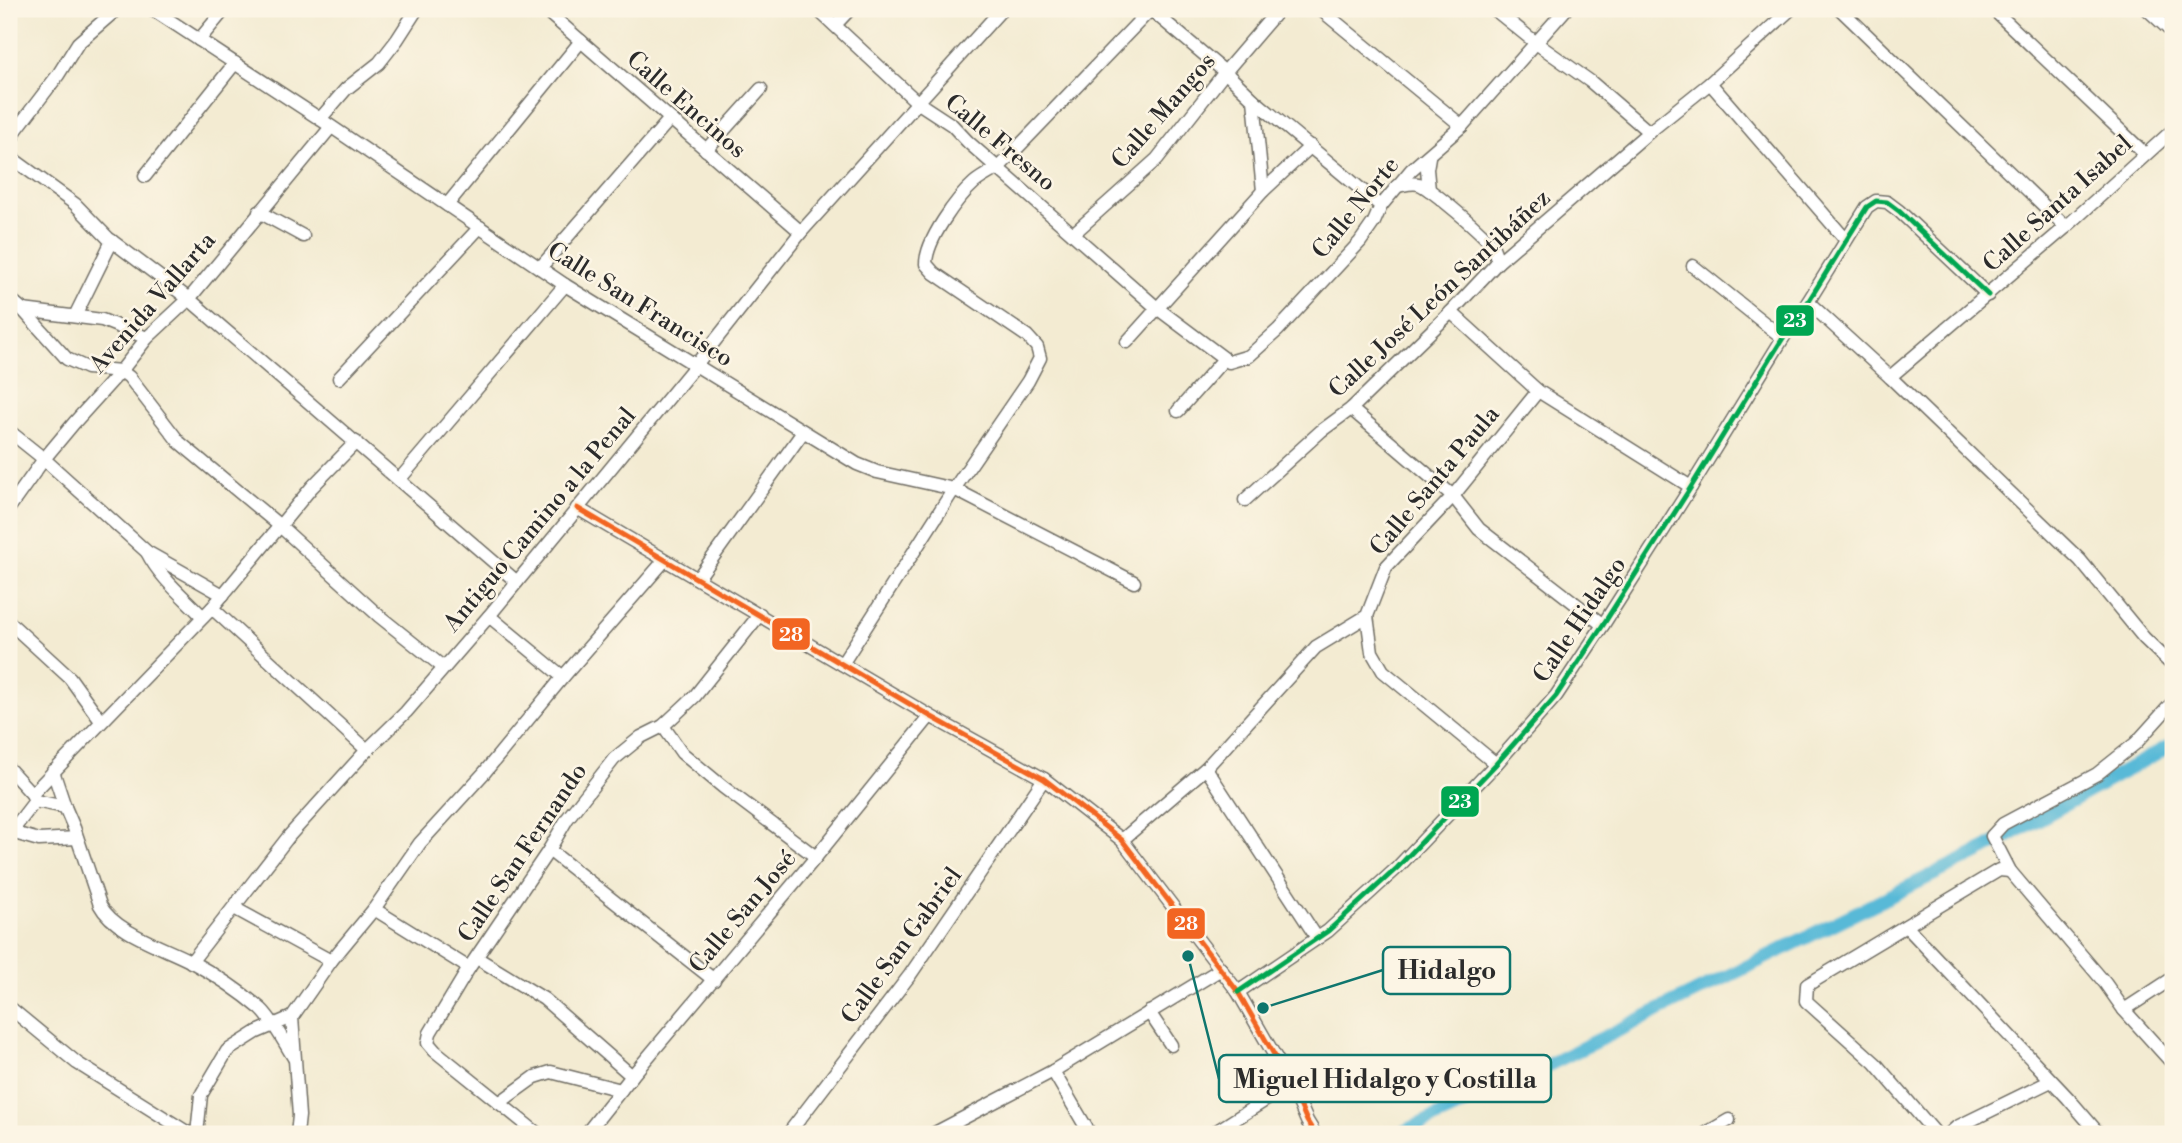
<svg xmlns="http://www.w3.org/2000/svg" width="2182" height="1143" font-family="'Libre Bodoni',serif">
  <rect width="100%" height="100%" fill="#fcf5e5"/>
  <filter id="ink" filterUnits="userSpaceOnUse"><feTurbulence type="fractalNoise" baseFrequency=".0143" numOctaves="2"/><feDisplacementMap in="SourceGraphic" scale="14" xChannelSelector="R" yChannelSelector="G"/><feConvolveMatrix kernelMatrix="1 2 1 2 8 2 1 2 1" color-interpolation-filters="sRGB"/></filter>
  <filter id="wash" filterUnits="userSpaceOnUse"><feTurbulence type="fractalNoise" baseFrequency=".00686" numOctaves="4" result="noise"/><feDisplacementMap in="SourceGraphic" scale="28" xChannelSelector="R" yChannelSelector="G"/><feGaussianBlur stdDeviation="1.57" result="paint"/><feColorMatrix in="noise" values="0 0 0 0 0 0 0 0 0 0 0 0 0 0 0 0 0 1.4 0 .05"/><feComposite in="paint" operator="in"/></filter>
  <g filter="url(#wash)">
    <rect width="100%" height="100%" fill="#f3ebd2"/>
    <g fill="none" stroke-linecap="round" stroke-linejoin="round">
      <!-- canal -->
      <polyline stroke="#59b9d7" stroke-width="14" points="1399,1134 1544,1067 1985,849 2173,744"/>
    </g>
  </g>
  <g filter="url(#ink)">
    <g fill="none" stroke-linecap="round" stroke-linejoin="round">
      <!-- street casing -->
      <g stroke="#716e65" stroke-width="15">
        <g id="street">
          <polyline points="152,9 320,119 565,285 857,464 877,472 954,489 1134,582"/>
          <polyline points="544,9 801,232"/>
          <polyline points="817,9 917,102 952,125 968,142 1157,308 1229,362 1249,356 1278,330 1360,242 1374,222 1381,206 1411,170 1462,126 1566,9"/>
          <polyline points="1150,9 1225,72 1254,100 1381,206"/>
          <polyline points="1320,9 1462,126"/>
          <polyline points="1494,9 1536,43 1591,82 1649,132"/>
          <polyline points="1840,9 2066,227"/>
          <polyline points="2147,9 2173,33"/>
          <polyline points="1995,11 2145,154"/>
          <polyline points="835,25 850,9"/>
          <polyline points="199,40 225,9"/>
          <polyline points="1710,83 1846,240"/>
          <polyline points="1254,100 1263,191"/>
          <polyline points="320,119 346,89 379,63 397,40 417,9"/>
          <polyline points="9,145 16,130 58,75 78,43 117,9"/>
          <polyline points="706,150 761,89"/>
          <polyline points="9,156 75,204 108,238 189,299 517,582"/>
          <polyline points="1429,157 1427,169 1429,190"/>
          <polyline points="145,176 235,63"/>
          <path d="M1397 186C1404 185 1411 182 1419 184 1430 188 1486 235 1492 246 1495 250 1496 257 1498 262"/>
          <polyline points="447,205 581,41"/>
          <polyline points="259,212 303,236"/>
          <polyline points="1073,234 1157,159 1225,72 1279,9"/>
          <polyline points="1693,266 1783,338"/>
          <polyline points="540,268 670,119"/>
          <polyline points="9,298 23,310 67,359 87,368 121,371 129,377 179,442 280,526 379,616 444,668"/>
          <polyline points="1808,302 1890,377 2080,560 2144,638 2173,666"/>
          <polyline points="23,310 102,320 147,338"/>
          <polyline points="1451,312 1538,391 1691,487"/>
          <polyline points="75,316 112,241"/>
          <polyline points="1127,342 1263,191 1311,146"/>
          <polyline points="1890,377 2066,227 2173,130"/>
          <polyline points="339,378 480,227"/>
          <polyline points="1351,409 1453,496 1479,529 1603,625"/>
          <polyline points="1178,411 1224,359"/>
          <polyline points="9,431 44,459 147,552 223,595"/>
          <polyline points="399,480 565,285"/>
          <polyline points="1245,500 1321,431 1351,409 1451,312 1498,262 1649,132 1710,83 1791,9"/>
          <polyline points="9,508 44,459 74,423 121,371 147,338 189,299 331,127"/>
          <polyline points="577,508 930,716 1044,779 1122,840 1238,992 1291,1084 1307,1121 1315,1134"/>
          <path d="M147 552C160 578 183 596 203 617"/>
          <polyline points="698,578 803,432"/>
          <polyline points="212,608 367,750"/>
          <polyline points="489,616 563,677"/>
          <polyline points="1367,616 1372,652 1383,671 1496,764"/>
          <polyline points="9,622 70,678 101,721"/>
          <path d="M842 664 954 489 1028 381 1040 358 1037 347 1027 336 934 273 926 264C926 240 957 198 974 183 981 177 991 172 998 168L1151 9"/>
          <polyline points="2173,702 2136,743 2097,774 2003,824 1992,836 2010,871 2105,983 2124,1010 2173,1064"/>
          <polyline points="663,726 682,753 723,787 816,857"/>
          <polyline points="1206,768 1317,938"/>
          <polyline points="9,769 32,794 35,801"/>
          <polyline points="53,771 65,807"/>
          <polyline points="32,794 212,608 312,487 356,442"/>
          <path d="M35 801 65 807 74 828 100 905C114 932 163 947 190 961 214 974 240 991 261 1009 273 1020 285 1044 294 1058"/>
          <polyline points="11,832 39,840 77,838"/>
          <polyline points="9,835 35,801"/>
          <polyline points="1122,840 1206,768 1316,647 1367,616 1386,567 1453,496 1538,391"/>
          <polyline points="549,850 714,980"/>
          <polyline points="234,908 331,961"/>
          <polyline points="374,909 469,968"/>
          <polyline points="1906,926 2068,1098 2099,1134"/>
          <polyline points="477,958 544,999 632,1076"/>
          <polyline points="191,962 289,836 367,750 406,712 489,616 695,366 801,232 1002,9"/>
          <polyline points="1238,992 1328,931 1397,868 1496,764 1556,696 1603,625 1691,487 1783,338 1808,302 1867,207 1876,201 1887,202 1899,211 1988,295"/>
          <polyline points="9,1007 77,1063 190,1134"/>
          <polyline points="2124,1010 2173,978"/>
          <polyline points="1149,1012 1171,1045"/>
          <polyline points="292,1017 299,1116 297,1134"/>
          <polyline points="1053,1071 1090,1134"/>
          <polyline points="499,1103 535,1077 551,1072 621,1090"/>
          <polyline points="197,1134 201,1095 227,1051 257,1032 292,1017 331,961 374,909 420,843 484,773 563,677 664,561"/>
          <polyline points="538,1134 435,1051 428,1043 430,1033 469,968 549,850 567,819 614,759 641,737 663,726 695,696 760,614"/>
          <polyline points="586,1134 632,1076 816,857 930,716"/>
          <polyline points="788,1134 910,975 1044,779"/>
          <polyline points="933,1134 1053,1071 1221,969"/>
          <polyline points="1212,1134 1291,1084"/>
          <polyline points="1705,1134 1729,1120"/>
          <polyline points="1936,1134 1875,1063 1806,1001 1807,985 1999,870 2010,871"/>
          <polyline points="1949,1134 1957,1127 2051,1081"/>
        </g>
      </g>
      <!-- street -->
      <use href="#street" stroke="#fff" stroke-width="12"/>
      <!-- bus-1 casing -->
      <g stroke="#fcf5e5" stroke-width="10">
        <polyline id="bus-1" points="577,508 930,716 1044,779 1122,840 1238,992 1291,1084 1307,1121 1315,1134"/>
      </g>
      <!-- bus-2 casing -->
      <g stroke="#fcf5e5" stroke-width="10">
        <polyline id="bus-2" points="1238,992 1328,931 1397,868 1496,764 1556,696 1603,625 1691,487 1783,338 1808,302 1867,207 1876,201 1887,202 1899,211 1988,295"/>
      </g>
      <!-- bus-1 -->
      <use href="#bus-1" stroke="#f26522" stroke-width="5"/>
      <!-- bus-2 -->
      <use href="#bus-2" stroke="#00a651" stroke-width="5"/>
    </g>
  </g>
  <g text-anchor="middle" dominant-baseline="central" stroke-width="5" stroke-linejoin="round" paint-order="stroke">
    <!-- street labels -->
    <g font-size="24" fill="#2b2b2b" stroke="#fcf5e5">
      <text transform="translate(686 105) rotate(41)">Calle Encinos</text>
      <text transform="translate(1164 111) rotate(-49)">Calle Mangos</text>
      <text transform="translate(1000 143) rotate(40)">Calle Fresno</text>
      <text transform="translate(2058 204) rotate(-42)">Calle Santa Isabel</text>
      <text transform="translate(1356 208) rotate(-51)">Calle Norte</text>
      <text transform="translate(1440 294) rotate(-43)">Calle José León Santibáñez</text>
      <text transform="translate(153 303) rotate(-49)">Avenida Vallarta</text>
      <text transform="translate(640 305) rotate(32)">Calle San Francisco</text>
      <text transform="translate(1435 481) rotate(-50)">Calle Santa Paula</text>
      <text transform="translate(540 520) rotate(-50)">Antiguo Camino a la Penal</text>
      <text transform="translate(1580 620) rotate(-56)">Calle Hidalgo</text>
      <text transform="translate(523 853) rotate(-56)">Calle San Fernando</text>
      <text transform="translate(743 912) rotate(-50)">Calle San José</text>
      <text transform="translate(902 946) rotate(-54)">Calle San Gabriel</text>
    </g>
  </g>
  <!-- callouts -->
  <path fill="none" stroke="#0f766e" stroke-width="2.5" d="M1263 1008L1383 970M1188 956L1219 1079"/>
  <g fill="#0f766e" stroke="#fcf5e5" stroke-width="2.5">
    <circle cx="1263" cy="1008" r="7"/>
    <circle cx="1188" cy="956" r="7"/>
  </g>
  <g fill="#fcf5e5" stroke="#0f766e" stroke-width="2.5">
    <rect x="1383" y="947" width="127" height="47" rx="7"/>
    <rect x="1219" y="1055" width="332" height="47" rx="7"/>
  </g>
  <g font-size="26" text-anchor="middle" font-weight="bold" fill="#2b2b2b">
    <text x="1447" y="979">Hidalgo</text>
    <text x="1385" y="1088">Miguel Hidalgo y Costilla</text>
  </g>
  <g stroke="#fcf5e5" stroke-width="2.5">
    <rect x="1775" y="304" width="40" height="33" rx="7" fill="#00a651"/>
    <rect x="771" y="617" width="40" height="34" rx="7" fill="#f26522"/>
    <rect x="1440" y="785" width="40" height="33" rx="7" fill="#00a651"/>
    <rect x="1166" y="907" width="40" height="33" rx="7" fill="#f26522"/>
  </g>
  <g font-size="19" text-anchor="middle" font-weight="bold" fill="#fff">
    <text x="1795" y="327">23</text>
    <text x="791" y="641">28</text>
    <text x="1460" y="808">23</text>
    <text x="1186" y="930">28</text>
  </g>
  <!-- margin -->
  <rect width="2182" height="1143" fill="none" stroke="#fcf5e5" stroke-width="35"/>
</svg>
